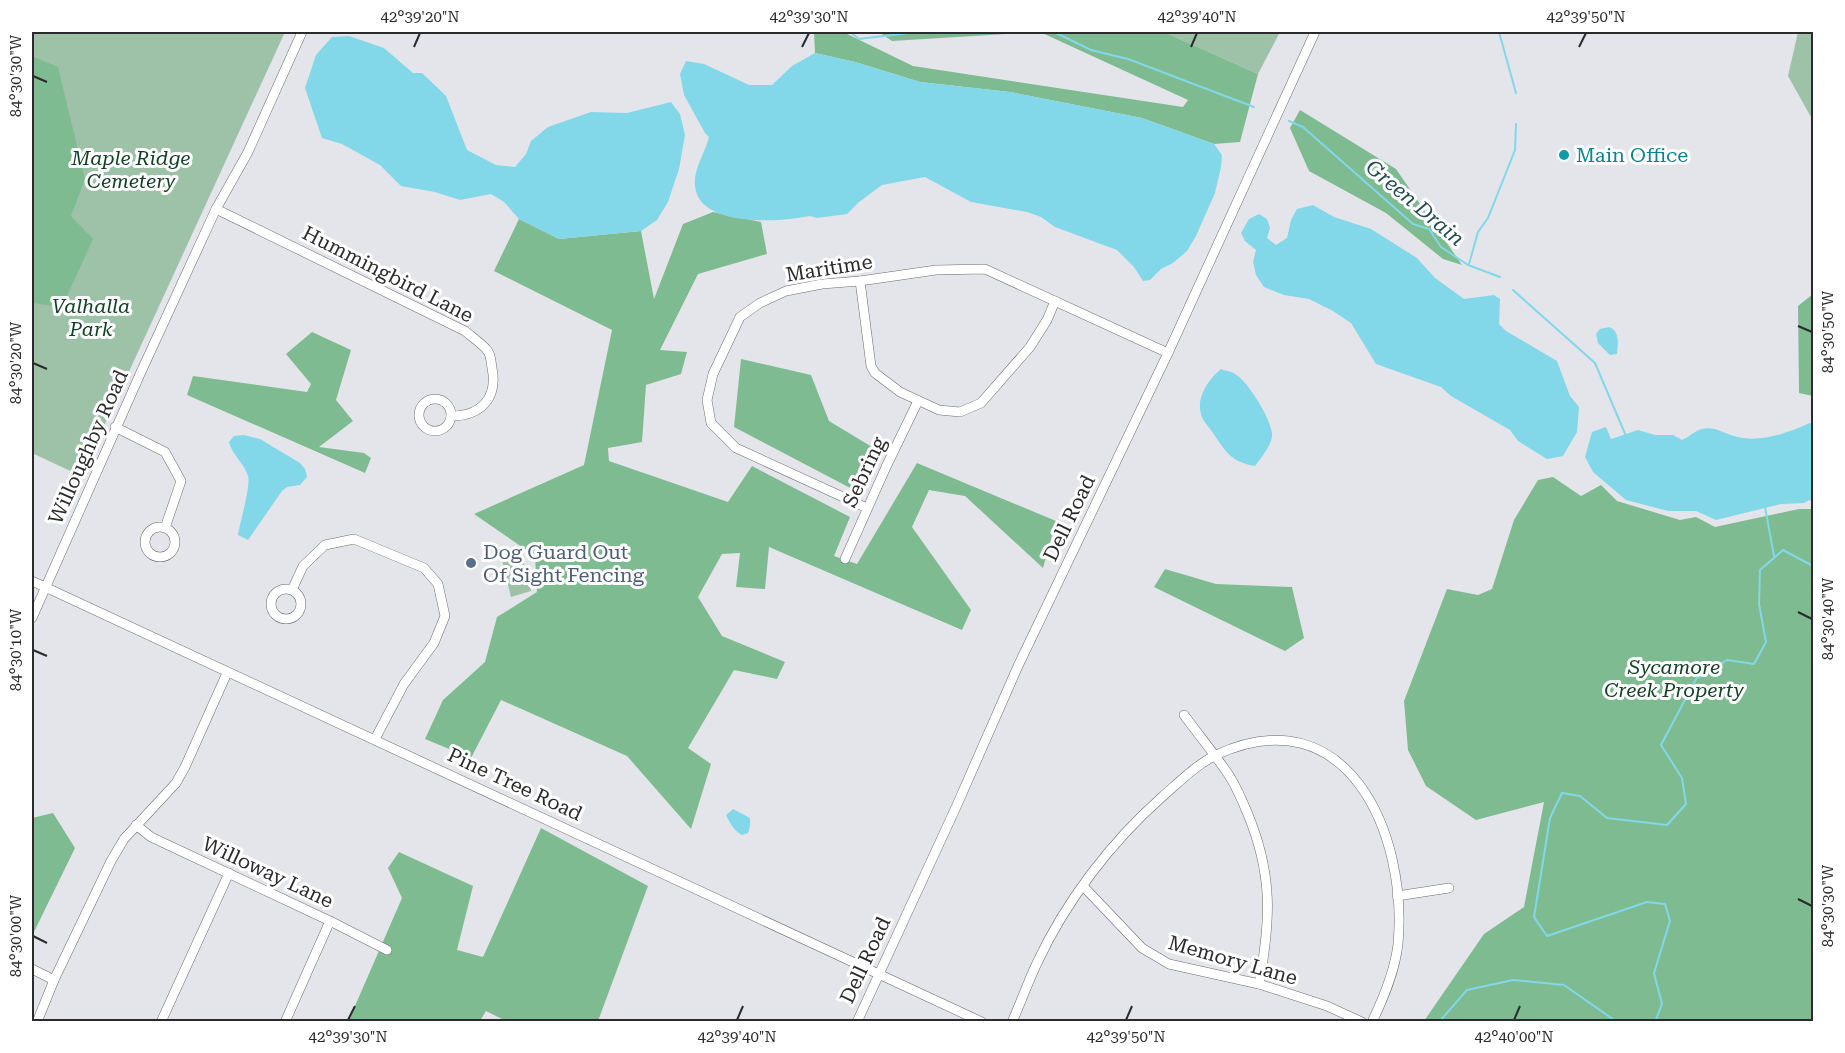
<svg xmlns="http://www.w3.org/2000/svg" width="1845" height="1053" font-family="'Roboto Serif',serif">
  <rect width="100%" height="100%" fill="#e4e5ea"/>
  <!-- green -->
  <g fill="#9ec2a8">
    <polygon points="32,32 285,32 81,476 32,453"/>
    <polygon points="1164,32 1280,32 1258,74"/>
    <polygon points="1798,32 1813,32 1813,117 1811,117 1788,76"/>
    <polygon points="521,552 531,591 511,597 501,556"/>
  </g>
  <!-- forest -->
  <g fill="#7fbb91">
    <polygon points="814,32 843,32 913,66 1183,107 1188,100 1040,32 892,41 879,32 1164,32 1258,74 1240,142 1214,144 1142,118 1010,92 920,82 855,62 815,53"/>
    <polygon points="32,56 58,67 85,179 71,216 93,239 62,307 32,303"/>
    <polygon points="1300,110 1396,169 1462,265 1443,259 1386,213 1309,171 1290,128"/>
    <polygon points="713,212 761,222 767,254 698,274 660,350 687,352 681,374 646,385 642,442 608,448 609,461 728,502 752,466 850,517 834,556 857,564 917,463 1056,521 1043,568 965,496 929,490 912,527 971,610 962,630 769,547 765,589 736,587 740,553 722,554 698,597 722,636 785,662 777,679 734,670 688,748 711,764 691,829 627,756 501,700 471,758 425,739 443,700 485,662 497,617 537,592 535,556 474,514 584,465 612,330 494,271 519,219 559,239 641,231 654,299 683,224"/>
    <polygon points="1813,294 1813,396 1799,393 1798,306"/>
    <polygon points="312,332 351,350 336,400 353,421 319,447 364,453 371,458 365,473 187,395 193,376 307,392 311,384 286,354"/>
    <polygon points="741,359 811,375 829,421 877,450 856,491 734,427"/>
    <polygon points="1553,477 1581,496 1601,485 1617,501 1680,520 1696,517 1715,527 1799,509 1813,509 1813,1021 1424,1021 1484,934 1524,907 1544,802 1476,820 1426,786 1408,750 1404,701 1447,589 1478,595 1492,589 1514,520 1538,480"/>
    <polygon points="1165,569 1216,584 1292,587 1304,638 1285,651 1154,587"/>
    <polygon points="53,813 75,848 32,936 32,818"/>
    <polygon points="541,828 648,886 598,1021 506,1021 486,1011 480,1021 348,1022 402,898 388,868 399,852 473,886 457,950 483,957"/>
  </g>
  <!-- water -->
  <g fill="#82d7e9">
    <polygon points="349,36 384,48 413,73 422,73 446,96 467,150 496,165 515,167 526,154 531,141 548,127 591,112 627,113 671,102 680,114 685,135 679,169 668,202 657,220 641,231 559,239 519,219 504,202 491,194 460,200 435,192 401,186 380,165 342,144 322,138 305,88 316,55 332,37"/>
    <path d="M815 53 855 62 920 82 1010 92 1142 118 1214 144 1222 155 1221 167 1215 193 1196 236 1187 251 1173 263 1161 269 1150 280 1143 281 1134 267 1117 250 1055 227 1041 217 1027 212 971 202 925 177 882 185 859 202 847 214 817 218 810 216C780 222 699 228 695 186 693 170 705 153 709 137L705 133 684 95 680 74 686 61 704 64 749 85H772L792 66Z"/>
    <polygon points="1313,205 1334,217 1371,229 1417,258 1435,278 1464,299 1494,295 1500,299 1499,324 1506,331 1557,361 1570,396 1579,407 1577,432 1563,456 1547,459 1518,441 1510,430 1451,396 1441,387 1376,364 1351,323 1333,311 1309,299 1284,295 1264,287 1256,275 1253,262 1256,250 1245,241 1241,233 1249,219 1259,214 1267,219 1270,228 1267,238 1276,245 1287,238 1291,220 1297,209"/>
    <path d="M1610 327C1620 333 1618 343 1617 354L1610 355 1598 343 1596 334 1600 329Z"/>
    <path d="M1221 369C1227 371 1234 372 1238 376 1249 384 1274 423 1272 437 1270 447 1261 458 1255 466 1231 462 1226 452 1213 433 1209 427 1202 420 1201 414 1196 397 1209 379 1221 369Z"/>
    <path d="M1810 423 1814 425 1813 502 1809 500 1804 503 1781 504 1716 520 1696 511H1668L1626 500 1593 472 1585 457 1592 432 1606 427 1611 439 1638 430 1655 435H1673L1682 440C1689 437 1696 430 1702 429 1714 426 1723 433 1734 436 1759 444 1787 433 1810 423Z"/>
    <path d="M244 435 260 439 300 463 305 469 307 477 300 485 287 487 282 491 248 540 238 535C240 522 251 486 248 476 245 464 232 455 229 442L234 436Z"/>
    <path d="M733 809 750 818V826L748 833 742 835C734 831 730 823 726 815Z"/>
  </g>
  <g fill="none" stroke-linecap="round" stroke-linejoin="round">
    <!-- stream -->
    <g stroke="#82d7e9" stroke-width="2">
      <polyline points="850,32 859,39 917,32"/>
      <polyline points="1054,32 1091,50 1128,59 1254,107"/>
      <polyline points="1499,32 1516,93"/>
      <polyline points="1289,121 1303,127 1413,224 1429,229 1441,247 1468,265 1500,277"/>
      <polyline points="1469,264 1478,232 1488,218 1515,150 1516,124"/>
      <polyline points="1513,290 1595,363 1626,436"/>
      <polyline points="1765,507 1774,556"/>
      <polyline points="1439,1022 1467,990 1513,980 1564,985 1617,1022"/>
      <polyline points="1655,1022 1662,1004 1654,973 1670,921 1665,904 1647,902 1547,936 1534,917 1550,818 1562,793 1580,796 1607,818 1667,825 1686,804 1682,778 1661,745 1696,679 1727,660 1754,664 1766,642 1759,604 1760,570 1783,550 1813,566 1814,569"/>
    </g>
    <!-- minor casing -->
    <g stroke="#6b6c70" stroke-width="10">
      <g id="minor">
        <path d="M216 209 465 331C472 337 481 343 487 350 491 354 491 362 492 368 498 398 481 416 451 416"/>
        <polyline points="860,281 871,366 875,373 900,392 939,410 960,412 981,403 1030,347 1047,320 1055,301"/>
        <circle cx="435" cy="415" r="16"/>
        <polyline points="115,427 165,452 181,481 165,528"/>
        <polyline points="867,508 736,448 711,423 707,400 713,374 740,317 760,303 786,291 822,284 860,281 936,270 985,269 1168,353"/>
        <circle cx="160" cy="542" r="15"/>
        <polyline points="845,559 886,467 918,401"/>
        <polyline points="32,581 982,1022"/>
        <circle cx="286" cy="604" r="15"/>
        <polyline points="292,590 303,566 325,545 354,539 424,568 438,584 445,616 434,643 404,684 375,739"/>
        <polyline points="32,618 141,372 216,209 248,152 302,32"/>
        <path d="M1184 715C1198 734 1213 752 1226 771 1235 783 1241 798 1247 812 1273 874 1271 919 1259 984"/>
        <polyline points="136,825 151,837 330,921 387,950"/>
        <polyline points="1083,886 1142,948 1169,964 1259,984 1327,1006 1362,1022"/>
        <polyline points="1397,896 1449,888"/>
        <polyline points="32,969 54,980"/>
        <polyline points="37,1022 54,980 111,861 124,839 176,783 185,767 227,673"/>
        <polyline points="161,1022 229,873"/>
        <polyline points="285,1022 330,921"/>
        <polyline points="857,1022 957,805 1018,666 1168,353 1315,32"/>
        <path d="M1012 1022C1021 1002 1028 982 1037 963 1066 901 1111 842 1162 797 1179 782 1196 765 1216 755 1348 694 1408 835 1398 944 1395 971 1384 997 1372 1022"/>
      </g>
    </g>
    <!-- minor -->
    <use href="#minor" stroke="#fff" stroke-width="9"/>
  </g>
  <!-- ticks -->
  <path fill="none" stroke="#2b2b2d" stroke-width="2" d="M414 47 420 33M802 47 809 33M1191 47 1197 33M1579 47 1586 33M33 76 47 82M1798 326 1812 332M33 363 47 369M1798 612 1812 619M33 650 47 656M1798 899 1812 906M33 936 47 943M348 1020 355 1006M737 1020 743 1006M1126 1020 1132 1006M1514 1020 1520 1006"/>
  <!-- markers -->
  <circle fill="#0f9aa8" stroke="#fff" stroke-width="2" cx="1564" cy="155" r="6"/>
  <circle fill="#5c6f8a" stroke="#fff" stroke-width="2" cx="471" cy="563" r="6"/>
  <g text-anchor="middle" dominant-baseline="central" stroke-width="6" stroke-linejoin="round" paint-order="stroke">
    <!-- culture labels -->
    <g font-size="20" fill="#0d838f" stroke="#fff" text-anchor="start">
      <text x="1576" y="155">Main Office</text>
    </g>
    <!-- park labels -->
    <g font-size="20" font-style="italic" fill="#134125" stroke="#fff">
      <text x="131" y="158">Maple Ridge<tspan x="131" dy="23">Cemetery</tspan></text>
      <text x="91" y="306">Valhalla<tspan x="91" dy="23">Park</tspan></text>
      <text x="1674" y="667">Sycamore<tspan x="1674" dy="23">Creek Property</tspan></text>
    </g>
    <!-- street labels -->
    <g font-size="20" fill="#2b2b2d" stroke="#fff">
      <text transform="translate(829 268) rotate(-9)">Maritime</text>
      <text transform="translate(388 274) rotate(27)">Hummingbird Lane</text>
      <text transform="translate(88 447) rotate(-66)">Willoughby Road</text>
      <text transform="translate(864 472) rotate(-65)">Sebring</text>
      <text transform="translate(1069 518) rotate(-64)">Dell Road</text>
      <text transform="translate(515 784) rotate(25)">Pine Tree Road</text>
      <text transform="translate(268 872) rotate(25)">Willoway Lane</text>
      <text transform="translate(865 960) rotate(-65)">Dell Road</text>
      <text transform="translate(1233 960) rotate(16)">Memory Lane</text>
    </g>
    <!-- service labels -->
    <g font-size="20" fill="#4e5e75" stroke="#fff" text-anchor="start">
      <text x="483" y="552">Dog Guard Out<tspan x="483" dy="23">Of Sight Fencing</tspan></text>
    </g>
    <!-- water labels -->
    <g font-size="21" font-style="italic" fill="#224a52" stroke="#fff">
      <text transform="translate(1415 203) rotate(40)">Green Drain</text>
    </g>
  </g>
  <!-- border -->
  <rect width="1845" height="1053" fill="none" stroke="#ffffff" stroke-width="66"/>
  <rect x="33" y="33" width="1779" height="987" fill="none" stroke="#2b2b2d" stroke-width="2"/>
  <g font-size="15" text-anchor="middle" fill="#2b2b2d">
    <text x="420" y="22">42°39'20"N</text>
    <text x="809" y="22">42°39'30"N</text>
    <text x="1197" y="22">42°39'40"N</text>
    <text x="1586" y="22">42°39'50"N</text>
    <text transform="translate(16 76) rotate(-90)" y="5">84°30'30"W</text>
    <text transform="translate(1828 332) rotate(-90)" y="5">84°30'50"W</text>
    <text transform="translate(16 363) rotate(-90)" y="5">84°30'20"W</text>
    <text transform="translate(1828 619) rotate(-90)" y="5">84°30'40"W</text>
    <text transform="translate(16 650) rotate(-90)" y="5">84°30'10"W</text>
    <text transform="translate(1828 906) rotate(-90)" y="5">84°30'30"W</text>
    <text transform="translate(16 936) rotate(-90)" y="5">84°30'00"W</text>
    <text x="348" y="1042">42°39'30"N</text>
    <text x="737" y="1042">42°39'40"N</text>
    <text x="1126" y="1042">42°39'50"N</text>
    <text x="1514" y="1042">42°40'00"N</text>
  </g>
</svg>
